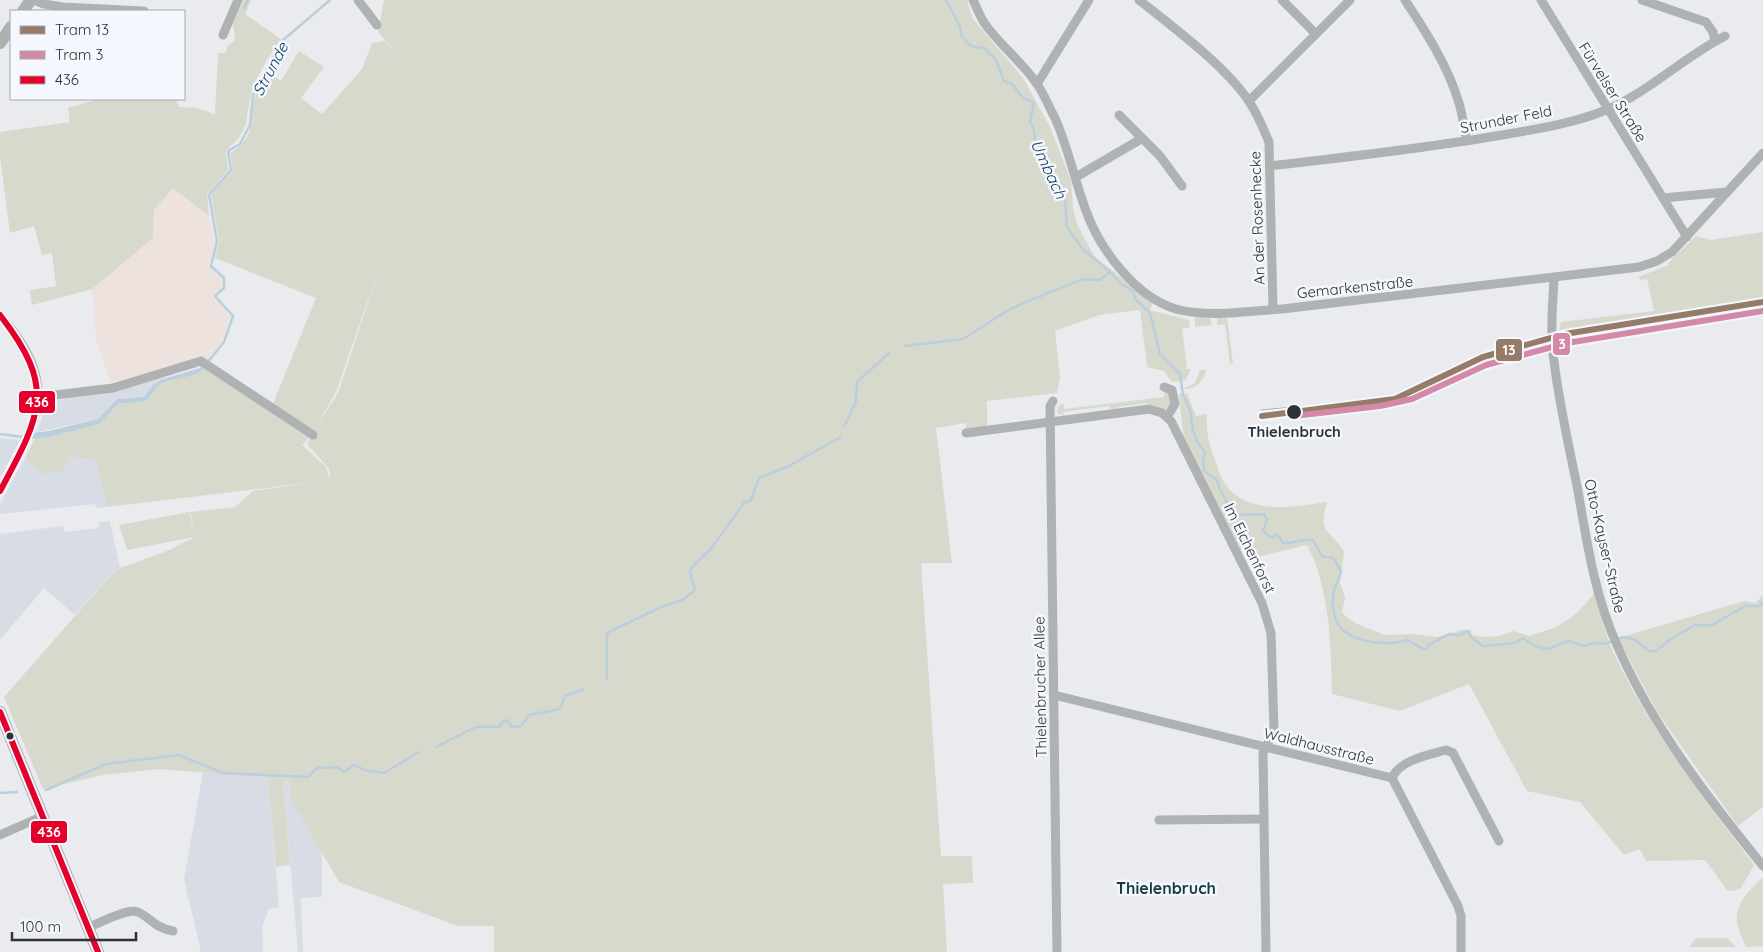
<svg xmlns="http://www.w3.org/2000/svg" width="1763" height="952" font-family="Quicksand,sans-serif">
  <rect width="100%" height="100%" fill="#e9ebee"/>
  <!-- built -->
  <g fill="#d8dde5">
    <polygon points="190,371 161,380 153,385 144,397 117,399 98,419 37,432 45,409 48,405 57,401 80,395 113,391"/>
    <polygon points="0,438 20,440 0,478"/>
    <polygon points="70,457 96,460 107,507 97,508 96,504 0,514 0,504 25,458 40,474"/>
    <polygon points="110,521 120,568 111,574 75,615 44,588 0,640 0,534 63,526 65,532 99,528 99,522"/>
    <polygon points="203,772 268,778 279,907 269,909 262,927 263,952 201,952 184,879"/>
    <polygon points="283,780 290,780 291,800 322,853 322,897 301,898 303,952 298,952"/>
  </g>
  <!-- medical -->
  <polygon fill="#eee2df" points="173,188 209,216 215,242 209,266 221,279 222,289 212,296 231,316 222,342 207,360 199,357 112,386 96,340 92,289 148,242 154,231 154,210"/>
  <!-- green -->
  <g fill="#d7d9cd" fill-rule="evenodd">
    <path d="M244 0H251L245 14 281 39C273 48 253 83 251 95 244 123 251 130 226 150L228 170 207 195 209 216 173 188 154 210 153 238 92 289 32 305 30 290 56 286 52 253 42 255 34 226 10 233 0 156V132L70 122 68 108 98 99H176L179 107 196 108 215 114 218 53H226L227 47 235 40 233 23Z"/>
    <path d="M384 0H967L973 19 1023 78 1051 129 1071 181 1073 208 1077 224 1094 256 1153 303 1150 310 1189 320 1190 327 1182 329 1187 369H1191L1186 380 1172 382 1164 371 1147 367 1140 310 1099 315 1055 331 1060 377 1057 393 987 401V428L966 431V423L936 428 952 563H921L941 856H972L973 883 943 884 947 952H494V926H458L339 882 291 800 290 780H283L290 865 276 867 268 778 159 769 102 775 43 789 4 697 111 575 120 568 167 551 195 537 127 550 119 525 189 512 195 536 190 512 235 507 253 491 324 481 107 507 96 460 70 457 63 471 40 474 25 458 35 438 50 437 98 424 118 404 146 401 156 387 164 383 205 368 309 438 302 445 326 467 330 481 329 469 307 444 314 431 273 404 316 298 215 258 219 241 211 195 233 170 230 153C257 137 249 121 255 96 257 87 263 79 267 71L281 81 299 51 324 67 301 98 322 114 362 69 372 43 385 41 405 63 378 32ZM382 260 338 393 317 425 336 392Z"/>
    <polygon points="1763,232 1763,300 1559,331 1561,322 1654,311 1647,279 1640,280 1639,277 1668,265 1668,263 1696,236 1711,240"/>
    <polygon points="1195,317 1210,318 1212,325 1195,327"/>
    <polygon points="1217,318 1227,318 1233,363 1230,364 1225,324 1217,325"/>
    <path d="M1200 370H1206C1204 382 1195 390 1182 389L1195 383Z"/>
    <polygon points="1164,390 1169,392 1172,402 1165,410 1147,403 1118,407 1115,410 1112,410 1109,406 1062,412 1065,416 1057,413 1058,407 1063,403 1064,409 1164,397"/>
    <path d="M1187 393 1196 416 1207 414C1206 435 1209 444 1216 463 1219 470 1221 479 1225 484 1249 516 1293 507 1327 502 1318 533 1328 528 1344 551L1340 583 1345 598 1342 613 1355 623 1384 635 1413 634 1437 637 1466 629 1473 635 1484 637 1499 636 1513 631 1529 636 1557 627 1577 613 1594 594C1601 617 1607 641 1618 662 1652 732 1707 803 1754 865L1741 888 1735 891 1727 890 1705 860 1646 861 1640 849 1624 855 1580 802 1527 791 1469 684 1400 711 1332 694C1331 646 1330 588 1307 545L1257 557 1251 546 1241 550 1195 463 1183 433 1179 394Z"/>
    <polygon points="1763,595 1763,807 1738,826 1658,713 1618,638 1744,601 1756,603"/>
    <path d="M1763 878V946L1747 947C1733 924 1733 908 1751 889 1755 885 1758 881 1763 878Z"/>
    <polygon points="1698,938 1727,938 1736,947 1690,947 1693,941"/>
  </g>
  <!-- water -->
  <path fill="#bbcedd" d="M201 365 205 368C192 380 172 376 158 386 154 389 150 397 146 401L118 404 99 424 50 437 20 440 23 434 49 431 98 419 117 399 144 397 153 385 161 380 200 368Z"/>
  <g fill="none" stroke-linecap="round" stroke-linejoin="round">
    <!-- stream -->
    <g stroke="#bbcedd" stroke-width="2.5">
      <polyline points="946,0 960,26 962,37 971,46 984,48 996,60 1004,81 1012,84 1023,98 1034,103 1030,122 1034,130 1035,140 1042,147 1042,156 1050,165 1052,176 1065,197 1067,227 1083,249 1110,272"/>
      <polyline points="244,8 248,0"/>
      <path d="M905 346 963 339 1005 312 1023 303 1083 279 1100 280 1110 272 1120 283 1133 291 1136 300 1150 313 1160 354 1180 374 1183 395 1190 410 1193 431 1199 445 1205 452 1203 461 1204 471 1217 480 1220 490 1232 511 1239 515 1264 514 1267 520 1263 531 1272 538 1277 534 1283 543C1295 544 1302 538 1313 540L1322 556 1333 558 1341 571C1339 580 1333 588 1333 597 1332 606 1334 620 1340 627 1353 643 1389 646 1407 640L1425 650 1430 644 1449 634 1459 635 1469 631 1471 637 1483 646 1515 643 1523 638 1535 646 1548 649 1568 641 1585 646 1594 643 1604 644 1623 637 1634 639 1649 651H1656L1671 639 1695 625H1712L1745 606H1760L1763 602"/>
      <polyline points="207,363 224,342 233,316 215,296 224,288 224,278 211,266 217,241 209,195 231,170 228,151 240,144 250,125 253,95 282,41 330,0"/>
      <polyline points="845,425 856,401 857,382 889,353"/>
      <polyline points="0,434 23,437"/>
      <polyline points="607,680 607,633 659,608 682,600 695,590 690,572 693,566 710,550 744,503 751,500 759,478 789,466 841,437"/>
      <polyline points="436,747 476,727 499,727 502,722 507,720 512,727 521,726 529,715 560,709 565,696 584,689"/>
      <polyline points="46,790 106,764 179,755 223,773 308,777 317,768 337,767 345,772 353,765 365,770 384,773 419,752"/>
      <polyline points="0,793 17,792"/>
    </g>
    <!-- street -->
    <g stroke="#aeb2b2" stroke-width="9">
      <polyline points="34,0 44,4 63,7 144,11"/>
      <polyline points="358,0 377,25"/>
      <path d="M973 0C977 8 980 17 985 24 1000 45 1022 62 1037 84 1044 94 1049 107 1055 118 1068 147 1074 178 1085 208 1098 247 1135 297 1176 309 1209 318 1249 311 1282 309L1639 267 1657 261 1672 252 1763 153"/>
      <path d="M1139 0C1172 26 1228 68 1250 103 1258 115 1263 128 1269 142L1273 309"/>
      <polyline points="1282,0 1315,33"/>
      <path d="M1405 0C1426 32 1448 66 1459 103 1463 116 1464 129 1467 141"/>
      <polyline points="1541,0 1687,237"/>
      <polyline points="1642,0 1706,22 1713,32 1715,41"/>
      <polyline points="223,35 238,0"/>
      <polyline points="1037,84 1089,0"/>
      <polyline points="1249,101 1350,0"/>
      <polyline points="1119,115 1160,156 1182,186"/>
      <path d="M1270 166C1345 157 1421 149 1496 136 1532 130 1572 124 1606 110 1649 92 1684 57 1725 36"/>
      <polyline points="1076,177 1141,139"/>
      <polyline points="1663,198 1727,192"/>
      <path d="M1554 278C1553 302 1550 329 1553 353 1558 400 1569 446 1578 491 1587 543 1595 597 1617 645 1652 726 1708 798 1763 866"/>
      <path d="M0 315C61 384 39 419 0 491"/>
      <polyline points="1164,387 1172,390 1175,404 1167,417"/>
      <polyline points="39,397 113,388 201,361 313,435"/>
      <polyline points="1053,401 1050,406 1057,952"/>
      <polyline points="966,433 1149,409 1162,413 1171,421 1262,603 1271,633 1274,731 1263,753 1266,952"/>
      <polyline points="1054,695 1392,778 1458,906 1461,916 1461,952"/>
      <path d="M1392 778C1400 760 1428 755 1446 750L1453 753 1499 841"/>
      <polyline points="1159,820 1264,819"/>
      <polyline points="0,835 43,816"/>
      <path d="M89 927C100 923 127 908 138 912 151 918 155 928 173 931"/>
    </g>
    <!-- secondary -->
    <g stroke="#acb1b2" stroke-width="12">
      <polyline points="23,11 31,0"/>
      <polyline points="0,43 11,27"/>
      <polyline points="0,712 98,952"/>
    </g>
    <!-- tram -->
    <polyline stroke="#aeb1b2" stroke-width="1" points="1261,410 1293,407"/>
    <!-- bus-1 casing -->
    <g stroke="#f4f7fd" stroke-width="10">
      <g id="bus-1">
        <path d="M0 315C57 388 41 415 0 491"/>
        <polyline points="0,712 98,952"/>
      </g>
    </g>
    <!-- bus-1 -->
    <use href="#bus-1" stroke="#e4002b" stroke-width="6"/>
    <!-- tram-1 casing -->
    <g stroke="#f4f7fd" stroke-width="10">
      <polyline id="tram-1" points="1262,416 1395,399 1483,357 1565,334 1763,302"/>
    </g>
    <!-- tram-2 casing -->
    <g stroke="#f4f7fd" stroke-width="10">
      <polyline id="tram-2" points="1294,416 1380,406 1412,399 1486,365 1567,343 1763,311"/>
    </g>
    <!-- tram-1 -->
    <use href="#tram-1" stroke="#967b68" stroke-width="6"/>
    <!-- tram-2 -->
    <use href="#tram-2" stroke="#d489a8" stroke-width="6"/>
  </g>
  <!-- markers -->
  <g fill="#303133" stroke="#f4f7fd" stroke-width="2">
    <circle cx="1294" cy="412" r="8"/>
    <circle cx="10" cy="736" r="4.5"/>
  </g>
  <g text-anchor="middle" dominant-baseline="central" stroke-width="5" stroke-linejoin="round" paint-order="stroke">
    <!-- street labels -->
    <g font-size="15" fill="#303133" stroke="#f4f7fd">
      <text transform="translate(1613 92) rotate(58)">Fürvelser Straße</text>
      <text transform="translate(1506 119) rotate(-11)">Strunder Feld</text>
      <text transform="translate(1257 218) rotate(-92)">An der Rosenhecke</text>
      <text transform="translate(1355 287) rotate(-6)">Gemarkenstraße</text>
      <text transform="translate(1605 546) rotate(77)">Otto-Kayser-Straße</text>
      <text transform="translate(1250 548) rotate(64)">Im Eichenforst</text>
      <text transform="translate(1040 687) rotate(-91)">Thielenbrucher Allee</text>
      <text transform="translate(1319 746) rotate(14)">Waldhausstraße</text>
    </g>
    <!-- stop labels -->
    <g font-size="15" font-weight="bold" fill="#303133" stroke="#f4f7fd">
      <text x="1294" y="431">Thielenbruch</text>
    </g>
    <!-- water labels -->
    <g font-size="16" font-style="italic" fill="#0b3c5a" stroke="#f4f7fd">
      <text transform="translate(270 69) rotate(-62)">Strunde</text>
      <text transform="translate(1049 169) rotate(65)">Umbach</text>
    </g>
    <!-- neighbourhood labels -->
    <g font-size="16" font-weight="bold" fill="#183b3c" stroke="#f4f7fd">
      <text x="1166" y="888">Thielenbruch</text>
    </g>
  </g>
  <g stroke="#f4f7fd" stroke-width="2">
    <rect x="1552" y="332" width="19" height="24" rx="5" fill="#d489a8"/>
    <rect x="1495" y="338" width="28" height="24" rx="5" fill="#967b68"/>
    <rect x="18" y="390" width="38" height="24" rx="5" fill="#e4002b"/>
    <rect x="30" y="820" width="38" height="24" rx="5" fill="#e4002b"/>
  </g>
  <g font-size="14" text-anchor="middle" font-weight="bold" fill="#fff">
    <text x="1562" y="349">3</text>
    <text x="1509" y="355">13</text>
    <text x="37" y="407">436</text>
    <text x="49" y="837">436</text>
  </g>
  <!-- legend -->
  <rect x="10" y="10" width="175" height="90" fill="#f4f7fd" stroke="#a6a8ac"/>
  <rect x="20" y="26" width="25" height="8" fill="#967b68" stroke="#a6a8ac"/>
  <text x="55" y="35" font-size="15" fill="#303133">Tram 13</text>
  <rect x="20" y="51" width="25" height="8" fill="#d489a8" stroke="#a6a8ac"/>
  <text x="55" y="60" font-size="15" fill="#303133">Tram 3</text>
  <rect x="20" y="76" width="25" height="8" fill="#e4002b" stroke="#a6a8ac"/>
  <text x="55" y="85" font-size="15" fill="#303133">436</text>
  <!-- scale -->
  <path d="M12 932v8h124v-8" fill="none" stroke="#303133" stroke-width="2.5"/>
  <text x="20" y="932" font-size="15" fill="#303133" stroke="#f4f7fd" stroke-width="4" paint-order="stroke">100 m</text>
</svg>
